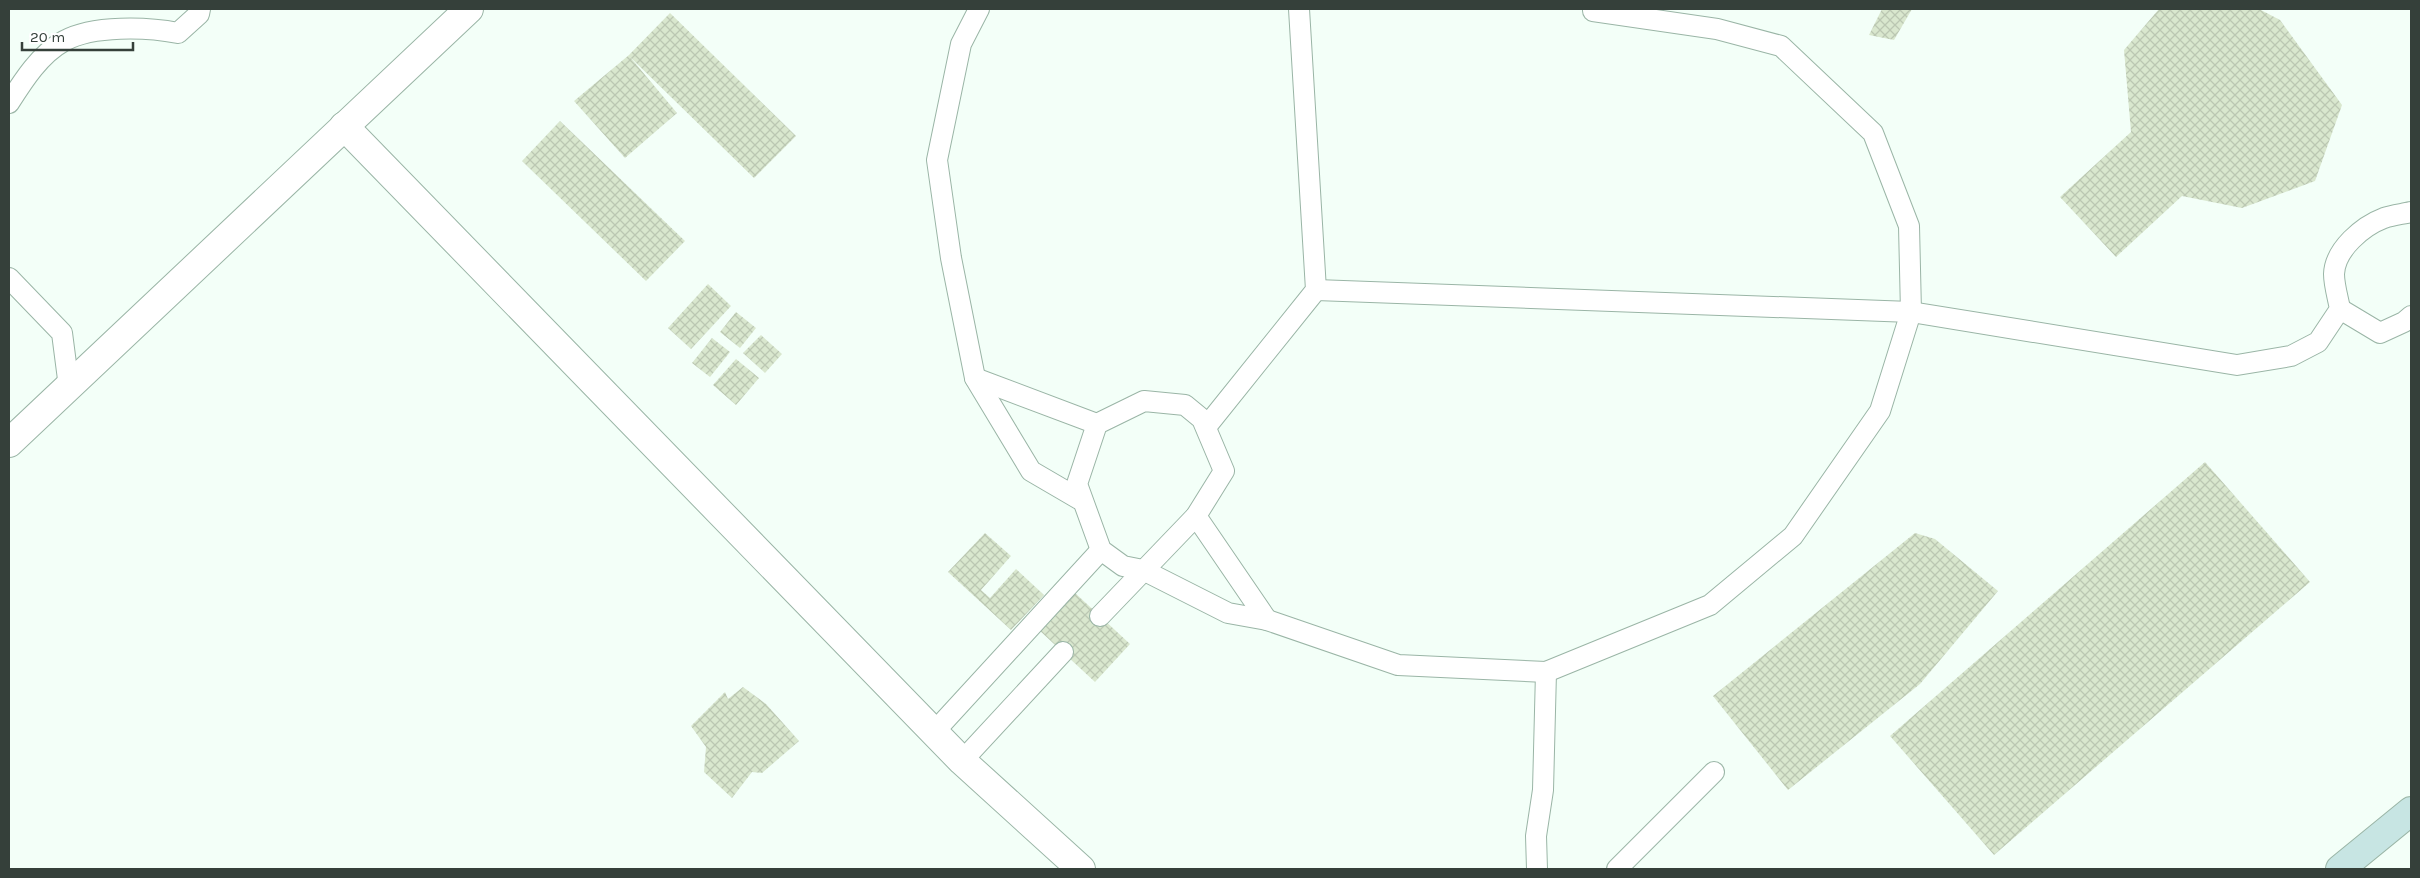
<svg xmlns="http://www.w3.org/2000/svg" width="2420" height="878" font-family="Karla,sans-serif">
  <defs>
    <pattern id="building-cross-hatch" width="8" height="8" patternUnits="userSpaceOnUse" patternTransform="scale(1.25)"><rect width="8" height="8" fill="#d9e7ce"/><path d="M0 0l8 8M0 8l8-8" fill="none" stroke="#bbc7b2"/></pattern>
  </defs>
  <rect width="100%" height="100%" fill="#f3fff8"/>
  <!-- building -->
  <g fill="url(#building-cross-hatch)">
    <polygon points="1882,9 1912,9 1894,40 1869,35"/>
    <polygon points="2159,9 2259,9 2280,20 2342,105 2315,181 2242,208 2182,196 2116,257 2060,197 2131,132 2124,50"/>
    <polygon points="670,13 796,136 754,178 630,57 677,113 625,158 574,101 629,55"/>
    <polygon points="560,121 685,241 646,281 522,161"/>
    <polygon points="708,284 731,306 691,349 668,328"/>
    <polygon points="736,312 756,328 740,348 720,332"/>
    <polygon points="761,335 782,354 765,373 743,353"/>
    <polygon points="712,338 730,352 710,377 692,363"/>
    <polygon points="736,359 759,378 736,405 713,385"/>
    <polygon points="2205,462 2310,582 1994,855 1890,736"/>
    <polygon points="985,533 1011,556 981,590 990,598 1016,569 1044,595 1011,630 948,572"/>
    <polygon points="1915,533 1935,539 1998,591 1920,684 1788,790 1713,696"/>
    <polygon points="1074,592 1130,644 1095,682 1039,630"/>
    <polygon points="743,687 766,704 799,741 762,773 752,772 732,798 704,772 706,747 691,726 725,692 728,699"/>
  </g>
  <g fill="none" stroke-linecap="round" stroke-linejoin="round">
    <!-- lane casing -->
    <g stroke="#9ab5a6" stroke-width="22">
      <g id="lane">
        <polyline points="979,9 961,44 937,160 951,258 975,378 1031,471 1079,499 1078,489"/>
        <path d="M9 103C23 81 40 54 64 41 93 25 147 27 178 33L199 14 200 9"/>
        <polyline points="9,278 62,333 69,387"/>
        <path d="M1316 290 1911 312 2237 365 2291 356 2318 342 2340 309C2338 298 2334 285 2334 274 2335 249 2363 226 2384 218 2393 215 2403 214 2411 212"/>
        <polyline points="2340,309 2380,333 2404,322 2411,316"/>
        <polyline points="975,378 1097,424"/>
        <polyline points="1206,427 1316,290 1299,9"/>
        <polyline points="1196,516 1267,620"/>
        <polyline points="1100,616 1196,516 1224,471 1202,419 1185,405 1144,401 1097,424 1077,484 1101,550 1123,566 1143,570 1228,613 1267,620 1398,665 1546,672 1710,605 1793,536 1880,411 1911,312 1909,226 1873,133 1781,46 1717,29 1593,11 1593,9"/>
        <polyline points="935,731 1101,550"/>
        <polyline points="962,761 1063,652"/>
        <polyline points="1537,869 1536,836 1543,790 1546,672"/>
        <polyline points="1617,869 1714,772"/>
      </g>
    </g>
    <!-- street casing -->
    <g stroke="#9ab5a6" stroke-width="30">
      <g id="street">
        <polyline points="344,126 962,761 1081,869"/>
        <polyline points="9,443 469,9"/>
      </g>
    </g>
    <!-- secondary casing -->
    <g stroke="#9ab5a6" stroke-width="30">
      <polyline id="secondary" points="2340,869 2411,811"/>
    </g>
    <!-- lane -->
    <use href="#lane" stroke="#fff" stroke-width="20"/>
    <!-- street -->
    <use href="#street" stroke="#fff" stroke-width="28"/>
    <!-- secondary -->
    <use href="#secondary" stroke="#c7e5e3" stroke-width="28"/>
  </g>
  <!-- border -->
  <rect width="2420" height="878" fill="none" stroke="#35403a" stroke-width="20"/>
  <!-- scale -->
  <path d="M22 42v8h111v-8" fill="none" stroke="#35403a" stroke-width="2.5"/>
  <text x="30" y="42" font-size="15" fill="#35403a" stroke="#ffffff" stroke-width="4" paint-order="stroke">20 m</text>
</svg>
